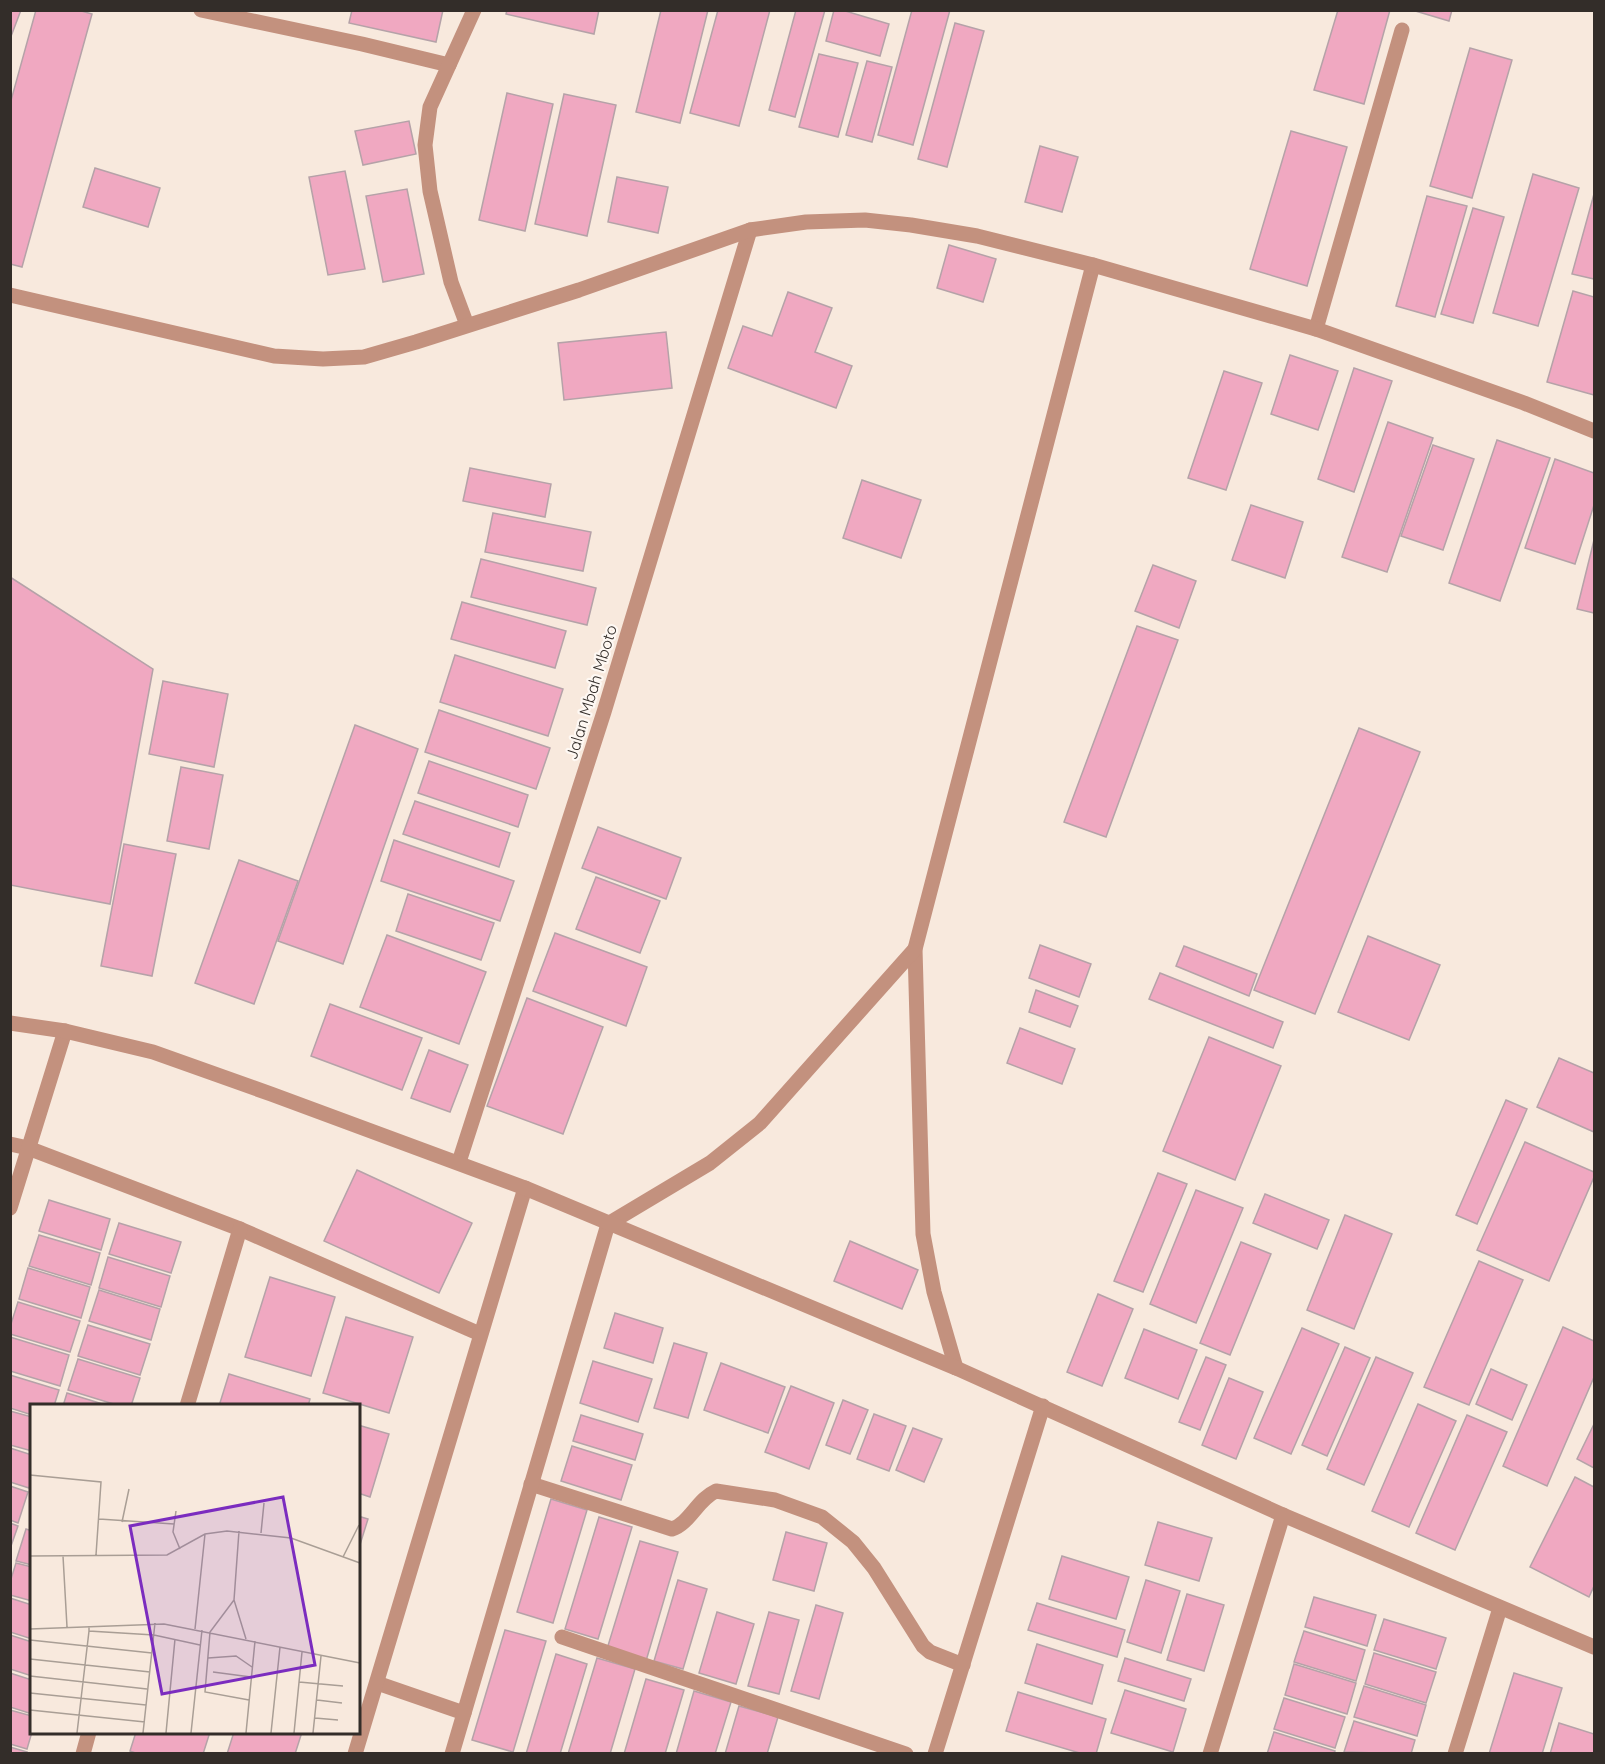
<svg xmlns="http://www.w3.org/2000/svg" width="1605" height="1764" font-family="Quicksand,sans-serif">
  <rect width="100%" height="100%" fill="#f8e9dd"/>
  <!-- building -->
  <g fill="#f0a8c1" stroke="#b5a2a8" stroke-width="1.5">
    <polygon points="10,10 21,10 10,39"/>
    <polygon points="36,10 78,10 92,14 22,267 10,264 10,104"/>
    <polygon points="352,10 443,10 436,42 349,23"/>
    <polygon points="507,10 599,10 594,34 506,14"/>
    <polygon points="661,10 708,10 680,123 636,112"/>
    <polygon points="718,10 770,10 739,126 690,113"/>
    <polygon points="796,10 825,10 795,117 769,110"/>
    <polygon points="834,10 842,10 889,24 880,56 826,41"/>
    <polygon points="912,10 950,10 913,145 878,135"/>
    <polygon points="1338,10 1390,10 1364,104 1314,90"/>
    <polygon points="1412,10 1452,10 1449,21"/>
    <polygon points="955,23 984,31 947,167 918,159"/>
    <polygon points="1470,48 1512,60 1472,198 1430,186"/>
    <polygon points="819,54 858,63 838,137 799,127"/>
    <polygon points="867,61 892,67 872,142 846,135"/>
    <polygon points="507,93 553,104 525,231 479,220"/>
    <polygon points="564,94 616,105 587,236 535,224"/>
    <polygon points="409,121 416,154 363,165 355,131"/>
    <polygon points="1291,131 1347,147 1307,286 1250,269"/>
    <polygon points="1040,146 1078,157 1062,212 1025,202"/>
    <polygon points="95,168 160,188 148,227 83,207"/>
    <polygon points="345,171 365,269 328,275 309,177"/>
    <polygon points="1533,174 1579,188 1538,326 1493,313"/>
    <polygon points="617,177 668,187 658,233 608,222"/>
    <polygon points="407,189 424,274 383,282 366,196"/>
    <polygon points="1594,194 1594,279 1572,274"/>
    <polygon points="1427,196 1467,206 1435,317 1396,306"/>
    <polygon points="1473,208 1504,217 1473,323 1441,314"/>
    <polygon points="949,245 996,259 983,302 937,288"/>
    <polygon points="1573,291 1594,297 1594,395 1547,382"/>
    <polygon points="788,292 832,308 815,352 852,366 836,408 728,368 743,326 772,336"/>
    <polygon points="666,332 672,388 564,400 558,343"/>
    <polygon points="1290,355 1338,371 1318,430 1271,414"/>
    <polygon points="1354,368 1392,381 1354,492 1318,479"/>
    <polygon points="1224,371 1262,383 1226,490 1188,478"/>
    <polygon points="1388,422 1433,438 1387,572 1342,557"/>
    <polygon points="1497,440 1550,458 1500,601 1449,583"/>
    <polygon points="1433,445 1474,459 1443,550 1401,536"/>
    <polygon points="1555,459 1594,473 1594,505 1575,564 1525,548"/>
    <polygon points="470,468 551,484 545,517 463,501"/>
    <polygon points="862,480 921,500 901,558 843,538"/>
    <polygon points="1251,505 1303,522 1285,578 1232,560"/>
    <polygon points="493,513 591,532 583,571 485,552"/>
    <polygon points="1594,540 1594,613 1577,609"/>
    <polygon points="481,559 596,588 587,625 471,597"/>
    <polygon points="1153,565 1196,581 1179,628 1135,611"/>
    <polygon points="10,577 153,669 110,904 10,885"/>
    <polygon points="462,602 566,631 555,668 451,639"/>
    <polygon points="1137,626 1178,640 1106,837 1064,822"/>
    <polygon points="455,655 563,689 548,736 440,702"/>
    <polygon points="163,681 228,694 214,767 149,754"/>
    <polygon points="439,710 550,748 536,789 425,752"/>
    <polygon points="355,725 418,749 343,964 278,941"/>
    <polygon points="1359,728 1420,752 1315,1014 1254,990"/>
    <polygon points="429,761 528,795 518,827 418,793"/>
    <polygon points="181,767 223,775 209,849 167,841"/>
    <polygon points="415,801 510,833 499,867 403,834"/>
    <polygon points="598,827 681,858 666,899 582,868"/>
    <polygon points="394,840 514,881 500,921 381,881"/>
    <polygon points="124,844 176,854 152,976 101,966"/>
    <polygon points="239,860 298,881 254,1004 195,983"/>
    <polygon points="596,877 660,901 640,953 576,929"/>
    <polygon points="408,894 494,923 481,960 396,931"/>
    <polygon points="555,933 647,967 626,1026 533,991"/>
    <polygon points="387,935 486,972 459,1044 360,1007"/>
    <polygon points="1368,936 1440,965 1409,1040 1338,1012"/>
    <polygon points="1040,945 1091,964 1079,997 1029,978"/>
    <polygon points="1184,946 1257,974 1249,996 1176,966"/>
    <polygon points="1160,973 1283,1022 1273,1048 1149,999"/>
    <polygon points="1036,990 1078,1006 1070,1027 1029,1012"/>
    <polygon points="527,998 603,1027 563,1134 487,1106"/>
    <polygon points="330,1004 422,1038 402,1090 311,1056"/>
    <polygon points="1020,1028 1075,1049 1062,1084 1007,1063"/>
    <polygon points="1209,1037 1281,1066 1235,1180 1163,1151"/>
    <polygon points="429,1050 468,1065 450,1112 411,1098"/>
    <polygon points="1559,1058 1594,1073 1594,1132 1537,1107"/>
    <polygon points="1506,1100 1527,1109 1477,1224 1456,1215"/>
    <polygon points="1525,1142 1594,1172 1594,1177 1549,1281 1477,1250"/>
    <polygon points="357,1170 472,1223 439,1293 324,1241"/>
    <polygon points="1158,1173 1187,1184 1143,1292 1114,1281"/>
    <polygon points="1196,1190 1243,1208 1196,1323 1150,1304"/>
    <polygon points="1265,1194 1329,1220 1317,1249 1253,1223"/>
    <polygon points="49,1200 110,1219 101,1250 39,1231"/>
    <polygon points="1345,1215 1392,1234 1354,1329 1307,1310"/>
    <polygon points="119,1223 181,1242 171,1273 109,1254"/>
    <polygon points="39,1235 100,1253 91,1285 29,1266"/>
    <polygon points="850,1241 918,1270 902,1309 834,1281"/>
    <polygon points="1241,1242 1271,1254 1230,1355 1200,1343"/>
    <polygon points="108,1257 170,1276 161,1307 99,1288"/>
    <polygon points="1479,1261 1523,1280 1469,1405 1424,1387"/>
    <polygon points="28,1268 90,1287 81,1318 19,1299"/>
    <polygon points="270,1277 335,1297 311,1376 245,1357"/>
    <polygon points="99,1290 160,1309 151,1340 89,1321"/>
    <polygon points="1098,1294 1133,1309 1102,1386 1067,1372"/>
    <polygon points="18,1302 80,1321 70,1352 10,1334 10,1327"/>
    <polygon points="615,1313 663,1328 653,1363 604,1348"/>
    <polygon points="346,1317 413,1337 389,1413 323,1393"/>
    <polygon points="88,1325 150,1344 140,1375 78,1356"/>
    <polygon points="1563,1327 1594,1341 1594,1377 1547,1486 1503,1466"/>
    <polygon points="1302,1328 1339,1344 1291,1454 1254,1438"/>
    <polygon points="1144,1329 1197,1350 1178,1399 1125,1378"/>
    <polygon points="10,1337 69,1355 60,1386 10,1371"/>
    <polygon points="674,1343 707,1353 688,1418 654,1408"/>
    <polygon points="1345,1347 1370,1358 1327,1456 1302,1445"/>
    <polygon points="1206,1357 1226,1365 1200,1430 1179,1422"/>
    <polygon points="1376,1357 1413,1373 1364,1485 1327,1469"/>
    <polygon points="78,1359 140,1378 131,1406 120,1406 68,1390"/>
    <polygon points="593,1361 652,1379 638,1422 580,1403"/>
    <polygon points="721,1363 785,1387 768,1433 704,1410"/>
    <polygon points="1491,1369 1527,1385 1512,1420 1476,1404"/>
    <polygon points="229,1374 310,1399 308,1406 219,1406"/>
    <polygon points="10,1375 59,1390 54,1406 32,1406 32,1415 10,1408"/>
    <polygon points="1229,1378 1263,1392 1236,1459 1202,1445"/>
    <polygon points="791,1386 834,1403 809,1469 765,1452"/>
    <polygon points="67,1393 109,1406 63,1406"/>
    <polygon points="843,1400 868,1410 850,1454 826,1445"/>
    <polygon points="1418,1404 1456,1421 1409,1527 1372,1511"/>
    <polygon points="10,1411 32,1417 32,1451 10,1445"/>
    <polygon points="874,1414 906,1426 889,1471 857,1459"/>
    <polygon points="581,1415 643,1434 635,1460 573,1441"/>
    <polygon points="1467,1415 1507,1432 1455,1550 1416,1533"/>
    <polygon points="1594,1424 1594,1468 1577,1459"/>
    <polygon points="358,1425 389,1434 370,1497 358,1493"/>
    <polygon points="913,1428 942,1439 924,1482 896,1470"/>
    <polygon points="572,1446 632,1465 621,1500 561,1481"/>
    <polygon points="10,1448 32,1455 32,1480 29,1488 10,1482"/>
    <polygon points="1575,1477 1594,1487 1594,1586 1589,1597 1530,1567"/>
    <polygon points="10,1486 28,1492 18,1523 10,1520"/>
    <polygon points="551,1499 587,1510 553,1623 517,1612"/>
    <polygon points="358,1516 368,1519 358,1551"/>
    <polygon points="599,1517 632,1527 598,1639 565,1629"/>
    <polygon points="1158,1522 1212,1538 1199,1581 1145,1565"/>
    <polygon points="10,1523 18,1526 10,1549"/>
    <polygon points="26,1529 32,1531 32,1565 16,1561"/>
    <polygon points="786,1532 827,1543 814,1591 773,1580"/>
    <polygon points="640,1541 678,1552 646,1661 607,1649"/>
    <polygon points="1062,1556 1129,1577 1116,1619 1049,1599"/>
    <polygon points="16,1563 32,1567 32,1601 10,1595 10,1582"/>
    <polygon points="678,1580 707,1589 683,1669 654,1661"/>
    <polygon points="1146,1580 1180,1591 1161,1653 1127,1642"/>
    <polygon points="1187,1594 1224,1605 1204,1671 1167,1660"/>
    <polygon points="1314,1597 1376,1615 1367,1646 1305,1627"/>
    <polygon points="10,1598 32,1605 32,1639 10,1632"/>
    <polygon points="1037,1603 1125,1630 1117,1657 1028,1630"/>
    <polygon points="816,1605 843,1613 819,1699 791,1691"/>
    <polygon points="717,1612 754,1624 736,1684 699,1673"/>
    <polygon points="769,1612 799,1620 779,1694 748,1686"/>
    <polygon points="1384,1619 1446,1638 1436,1669 1374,1650"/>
    <polygon points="505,1630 546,1641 513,1752 472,1740"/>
    <polygon points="1304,1631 1365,1650 1356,1681 1294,1662"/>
    <polygon points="10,1635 32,1642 32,1676 10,1669"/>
    <polygon points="1037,1644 1103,1665 1092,1704 1025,1683"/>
    <polygon points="1374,1653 1436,1672 1426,1703 1365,1684"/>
    <polygon points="556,1654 587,1664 560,1754 526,1754"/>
    <polygon points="597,1658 635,1669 610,1754 568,1754"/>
    <polygon points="1125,1658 1191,1679 1184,1701 1118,1681"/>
    <polygon points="1294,1664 1356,1683 1347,1714 1285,1695"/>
    <polygon points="10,1673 32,1680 32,1714 10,1707"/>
    <polygon points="1514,1673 1562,1688 1542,1754 1489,1754"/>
    <polygon points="646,1679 684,1690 665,1754 624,1754"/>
    <polygon points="1364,1686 1426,1705 1417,1736 1354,1717"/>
    <polygon points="1125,1690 1186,1709 1173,1752 1111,1733"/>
    <polygon points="694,1691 731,1702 715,1754 676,1754"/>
    <polygon points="1018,1692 1106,1719 1096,1754 1083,1754 1006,1731"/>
    <polygon points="1284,1698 1345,1717 1335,1748 1274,1729"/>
    <polygon points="739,1706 778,1717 767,1754 725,1754"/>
    <polygon points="10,1710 32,1716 32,1732 27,1749 10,1744"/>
    <polygon points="1354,1721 1415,1740 1411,1754 1344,1752"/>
    <polygon points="1559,1723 1594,1734 1594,1754 1550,1754"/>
    <polygon points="136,1732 210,1732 203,1754 138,1754 130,1751"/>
    <polygon points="234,1732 302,1732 295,1754 227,1754"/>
    <polygon points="1274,1732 1335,1751 1334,1754 1267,1754"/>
    <polygon points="10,1747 27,1752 26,1754 10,1754"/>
  </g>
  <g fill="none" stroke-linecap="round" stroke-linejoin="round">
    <!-- minor -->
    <g stroke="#c3917e" stroke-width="15">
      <polyline points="201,10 362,44 449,65"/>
      <polyline points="467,325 451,282 430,191 425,145 430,107 474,10"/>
      <polyline points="1316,329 1402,30"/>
      <polyline points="10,1144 28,1148 240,1229 480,1334"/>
      <polyline points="459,1162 604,712 750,230"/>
      <polyline points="10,1208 65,1031"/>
      <polyline points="956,1368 934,1292 923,1234 915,949 1093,265"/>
      <polyline points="187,1406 240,1229"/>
      <path d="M531 1484 672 1529C689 1524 698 1499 716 1491L775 1500 822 1517 853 1542 874 1568 923 1646 930 1652 963 1665"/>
      <polyline points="562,1637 906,1754"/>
      <polyline points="377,1683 464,1713"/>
      <polyline points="83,1754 89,1732"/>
      <polyline points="355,1754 525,1188"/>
      <polyline points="452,1754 608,1224 710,1163 760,1123 915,949"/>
      <polyline points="935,1754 1043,1406"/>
      <polyline points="1210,1754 1283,1515"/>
      <polyline points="1455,1754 1500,1608"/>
    </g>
    <!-- tertiary -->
    <g stroke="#c3917e" stroke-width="15">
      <polyline points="10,295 274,356 323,359 364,357 416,342 579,290 750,230 806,222 865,220 911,225 977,236 1093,265 1316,329 1524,403 1594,431"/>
      <polyline points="10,1023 65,1031 153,1052 271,1094 525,1188 956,1368 1283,1515 1594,1647"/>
    </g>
  </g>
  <g text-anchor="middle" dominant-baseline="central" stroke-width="4.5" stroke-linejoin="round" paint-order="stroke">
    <!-- street labels -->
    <g font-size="16" fill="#332d29" stroke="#fef8f3">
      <text transform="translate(591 692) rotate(-73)">Jalan Mbah Mboto</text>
    </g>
  </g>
  <!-- overview -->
  <g transform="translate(30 1404)">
    <rect width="330" height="330" fill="#f8e9dd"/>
    <path fill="none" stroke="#a99e95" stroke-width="1.5" d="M0 71 71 78 66 151M146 107 143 128 150 145M69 115 144 120M92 118 99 85M209 127 204 196 216 235M231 129 234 99M0 152 137 151 175 130 197 127 261 134 330 159M33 152 37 223M313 153 329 121M204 196 180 228 175 288 219 296M59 222V227L124 231 170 241M0 225 134 220 330 259M165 225 175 130M0 236 122 249M178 254 206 252 222 263M0 255 120 268M183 268 221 273M0 272 117 285M269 278 313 282M0 289 116 301M287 296 312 299M0 306 115 318M285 314 308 316M47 329 59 227M113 329 125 219M136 329 145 235M161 329 172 226M216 329 225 237M241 329 250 243M264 329 272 248M283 329 291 252"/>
    <path fill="#7b2cbf" fill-opacity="0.15" stroke="#7b2cbf" stroke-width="3" d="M253 93 285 261 132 290 100 122Z"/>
    <rect width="330" height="330" fill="none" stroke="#332d29" stroke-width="3"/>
  </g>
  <!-- border -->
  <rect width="1605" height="1764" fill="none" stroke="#332d29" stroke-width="24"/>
</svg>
